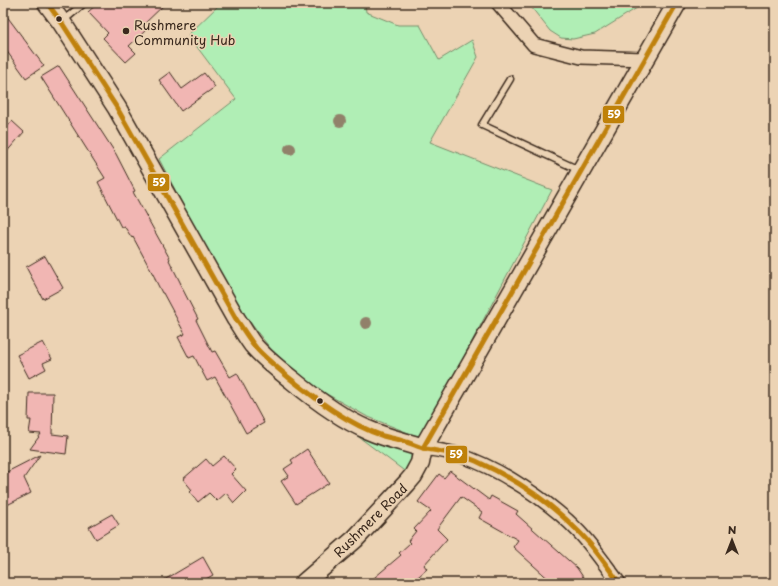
<svg xmlns="http://www.w3.org/2000/svg" width="778" height="586" font-family="'Playpen Sans',sans-serif">
  <rect width="100%" height="100%" fill="#ecd3b4"/>
  <filter id="ink" filterUnits="userSpaceOnUse"><feTurbulence type="fractalNoise" baseFrequency=".025" numOctaves="2"/><feDisplacementMap in="SourceGraphic" scale="8" xChannelSelector="R" yChannelSelector="G"/><feConvolveMatrix kernelMatrix="1 2 1 2 8 2 1 2 1" color-interpolation-filters="sRGB"/></filter>
  <g filter="url(#ink)">
    <!-- green -->
    <g fill="#b0eeb5" stroke="#768c6a">
      <polygon points="221,3 365,3 366,12 398,25 420,25 439,60 472,40 478,57 430,142 552,190 421,438 366,416 307,383 271,349 258,333 245,315 220,276 159,159 236,99 188,35"/>
      <polygon points="528,3 643,3 640,6 595,34 573,39 561,38 550,31"/>
      <path d="M340 423 405 450 411 455C412 462 409 467 407 473Z"/>
    </g>
    <!-- building -->
    <g fill="#f1b6b3" stroke="#3b2a1e">
      <polygon points="98,3 166,3 142,26 146,30 129,46 136,53 126,62 103,38 108,33 88,12"/>
      <polygon points="3,11 44,66 26,78 3,46"/>
      <polygon points="59,66 116,154 135,191 133,192 170,259 169,260 181,284 180,284 198,319 196,320 212,352 215,351 230,377 237,373 264,423 246,433 215,377 207,381 194,356 189,358 178,337 185,334 163,293 162,293 155,279 155,278 133,237 132,238 124,226 121,227 98,182 105,178 41,77"/>
      <polygon points="170,72 182,89 204,73 215,87 181,111 159,80"/>
      <polygon points="12,121 24,132 3,156 3,132"/>
      <polygon points="45,256 63,288 43,299 26,267"/>
      <polygon points="43,342 52,359 43,363 46,369 29,378 17,355"/>
      <polygon points="29,393 53,393 52,434 68,436 66,454 30,449 41,434 29,433 31,420 28,420"/>
      <polygon points="307,449 329,483 296,504 281,481 289,476 284,469 293,463 291,460"/>
      <polygon points="40,455 24,478 31,493 3,507 3,474"/>
      <polygon points="224,456 236,469 231,474 246,491 234,503 226,493 217,501 209,493 198,502 190,492 192,490 183,479 206,459 212,466"/>
      <polygon points="450,471 489,500 491,496 518,511 516,514 577,568 587,583 553,583 513,547 518,540 479,518 482,512 461,497 437,529 447,539 424,565 427,569 411,583 368,583 401,555 399,553 410,543 408,541 416,531 414,529 431,511 418,502 439,474 444,478"/>
      <polygon points="112,514 119,525 96,539 89,527"/>
      <polygon points="203,557 213,575 199,583 159,583"/>
    </g>
    <g fill="none" stroke-linecap="round" stroke-linejoin="round">
      <!-- lane casing -->
      <g stroke="#3b2a1e" stroke-width="9">
        <g id="lane">
          <polyline points="63,21 84,3"/>
          <polyline points="510,79 482,125 579,170"/>
        </g>
      </g>
      <!-- street casing -->
      <g stroke="#3b2a1e" stroke-width="16">
        <g id="street">
          <polyline points="498,3 534,45 581,57 645,59"/>
          <path d="M423 448C436 450 448 451 459 455 499 468 551 502 579 532 594 548 606 566 619 583"/>
        </g>
      </g>
      <!-- secondary casing -->
      <g stroke="#3b2a1e" stroke-width="21">
        <g id="secondary">
          <path d="M47 3 62 23 117 108 236 319C242 328 247 337 253 345 264 358 278 369 292 380 315 399 340 418 368 430 386 438 405 442 423 448"/>
          <polyline points="304,583 355,539 407,483 413,476 420,463 423,448 677,3"/>
        </g>
      </g>
      <!-- lane -->
      <use href="#lane" stroke="#ecd3b4" stroke-width="6"/>
      <!-- street -->
      <use href="#street" stroke="#ecd3b4" stroke-width="13"/>
      <!-- secondary -->
      <use href="#secondary" stroke="#ecd3b4" stroke-width="18"/>
      <!-- bus-1 casing -->
      <g stroke="#ecd3b4" stroke-width="8">
        <g id="bus-1">
          <path d="M47 3 62 23 117 108 236 319C243 329 249 339 257 349 266 359 278 368 288 377 317 400 348 424 383 436 390 438 397 439 403 441 411 443 418 447 426 449 443 452 460 454 476 461 514 478 551 503 580 533 595 548 607 566 619 583"/>
          <polyline points="423,448 677,3"/>
        </g>
      </g>
      <!-- bus-1 -->
      <use href="#bus-1" stroke="#bf8109" stroke-width="5"/>
    </g>
    <!-- trees -->
    <g fill="#91816a">
      <circle cx="340" cy="121" r="6"/>
      <circle cx="290" cy="149" r="6"/>
      <circle cx="366" cy="323" r="6"/>
    </g>
  </g>
  <!-- markers -->
  <g fill="#3b2a1e" stroke="#ecd3b4" stroke-width="1.5">
    <circle cx="59" cy="19" r="3.5"/>
    <circle cx="126" cy="31" r="4"/>
    <circle cx="320" cy="401" r="3.5"/>
  </g>
  <g text-anchor="middle" dominant-baseline="central" stroke-width="3" stroke-linejoin="round" paint-order="stroke">
    <!-- poi labels -->
    <g font-size="13" fill="#3b2a1e" stroke="#ecd3b4" text-anchor="start">
      <text x="134" y="24">Rushmere<tspan x="134" dy="15">Community Hub</tspan></text>
    </g>
    <!-- street labels -->
    <g font-size="13" fill="#3b2a1e" stroke="#ecd3b4">
      <text transform="translate(370 520) rotate(-45)">Rushmere Road</text>
    </g>
  </g>
  <g stroke="#ecd3b4" stroke-width="1.5">
    <rect x="602" y="105" width="23" height="19" rx="4" fill="#bf8109"/>
    <rect x="147" y="173" width="23" height="19" rx="4" fill="#bf8109"/>
    <rect x="445" y="445" width="23" height="19" rx="4" fill="#bf8109"/>
  </g>
  <g font-size="11" text-anchor="middle" font-weight="bold" fill="#fff">
    <text x="614" y="118">59</text>
    <text x="159" y="186">59</text>
    <text x="456" y="458">59</text>
  </g>
  <!-- margin -->
  <rect width="778" height="586" fill="none" stroke="#ecd3b4" stroke-width="16"/>
  <rect x="8" y="8" width="762" height="570" fill="none" stroke="#3b2a1e" stroke-width="1.5" filter="url(#ink)"/>
  <!-- north arrow -->
  <g transform="translate(732 540)" stroke="#ecd3b4" stroke-width="3" paint-order="stroke">
  <path d="M0-3L7 15L0 10L-7 15Z" fill="#3b2a1e"/>
  <text y="-6" font-size="11" font-weight="bold" text-anchor="middle" fill="#3b2a1e">N</text>
  </g>
</svg>
